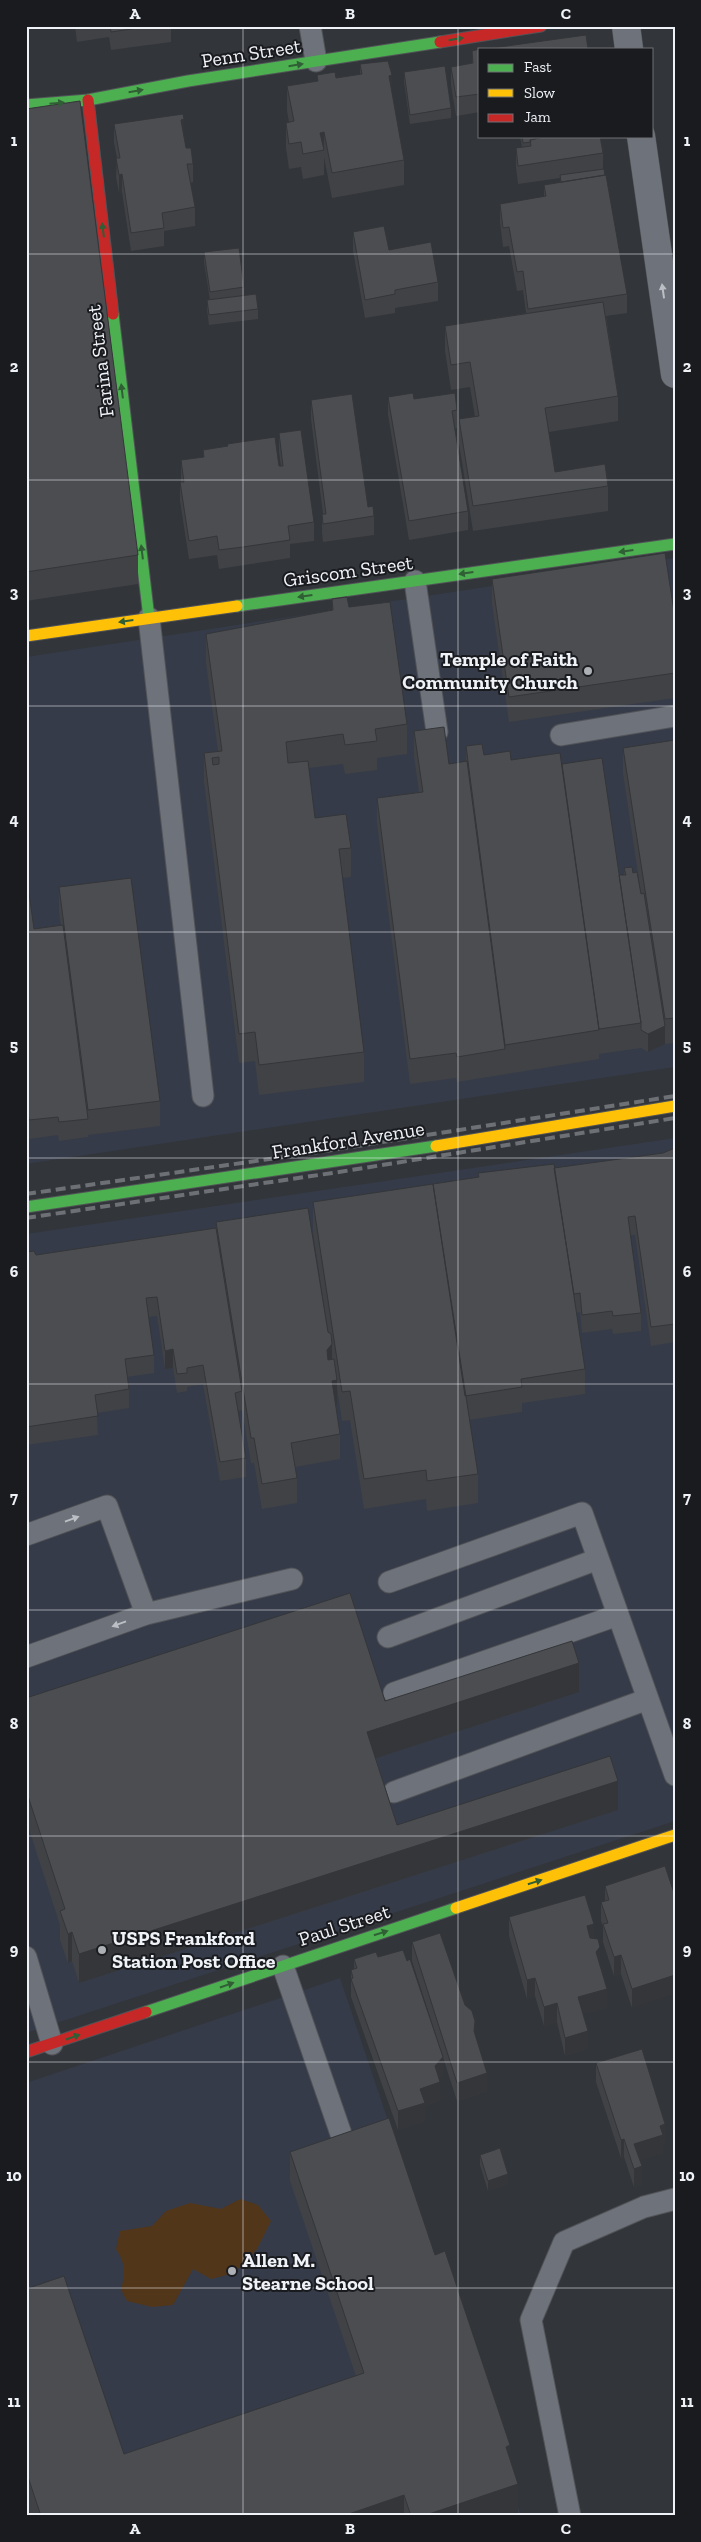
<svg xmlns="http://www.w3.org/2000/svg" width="701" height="2542" font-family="'Zilla Slab',serif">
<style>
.built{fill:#353b48}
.green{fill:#52361a}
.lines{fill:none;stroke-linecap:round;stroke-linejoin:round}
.lane-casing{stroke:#515357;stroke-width:23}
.street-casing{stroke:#515357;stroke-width:29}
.fast-casing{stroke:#515357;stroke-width:13}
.slow-casing{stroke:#515357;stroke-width:13}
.jam-casing{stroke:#515357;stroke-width:13}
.lane{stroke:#6e727a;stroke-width:21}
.street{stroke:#6e727a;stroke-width:28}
.fast{stroke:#4caf50;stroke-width:11}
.slow{stroke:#ffc107;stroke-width:11}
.jam{stroke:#c62828;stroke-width:11}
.rail{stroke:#6d7075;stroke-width:4;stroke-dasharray:10 5;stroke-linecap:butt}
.wall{fill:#404246}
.shaded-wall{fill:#343639}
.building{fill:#4b4d51;stroke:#343639;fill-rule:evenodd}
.oneway{fill:#305e35}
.oneway2{fill:#bbbfc5}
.grid{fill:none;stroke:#eff2f7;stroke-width:1;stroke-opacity:0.55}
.poi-dot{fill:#adb0b4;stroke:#191b1f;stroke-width:2}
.labels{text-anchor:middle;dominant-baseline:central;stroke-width:4;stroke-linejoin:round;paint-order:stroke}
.street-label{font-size:20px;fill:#eff2f7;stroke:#191b1f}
.poi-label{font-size:20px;font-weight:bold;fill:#eff2f7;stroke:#191b1f;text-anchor:start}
.neatline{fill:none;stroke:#eff2f7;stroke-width:2}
.grid-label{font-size:16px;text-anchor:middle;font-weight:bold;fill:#eff2f7}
</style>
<rect width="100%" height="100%" fill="#323539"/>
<!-- built -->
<path class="built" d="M675 558V1067L26 1164V657Z
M675 1138V1821L26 2033V1234Z
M340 1978 521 2515 45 2516 26 2461V2083Z"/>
<!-- green -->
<path class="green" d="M240 2199 258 2205 271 2221 257 2249 234 2273 211 2279 193 2269 173 2305 152 2307 127 2301 121 2290C125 2273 126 2264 116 2249L120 2231 152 2226 166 2211 190 2203 221 2209Z"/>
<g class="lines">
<!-- lane casing -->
<g class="lane-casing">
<path id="lane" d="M310 26 316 61
M415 581 437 732
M149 618 203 1096
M561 735 675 716
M26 1535 107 1506 146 1614 26 1657
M389 1582 582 1513 675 1775
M146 1614 292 1579
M388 1637 598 1559
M394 1693 618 1615
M394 1792 648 1699
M26 1957 52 2044
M283 1966 341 2134
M570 2516 531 2320 564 2242 644 2207 675 2199"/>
</g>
<!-- street casing -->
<g class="street-casing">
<path id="street" d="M626 26 629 49
M641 136 675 374"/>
</g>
<!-- fast casing -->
<g class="fast-casing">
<path id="fast" d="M26 105 88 100 188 81 440 42
M113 314 149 618
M237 606 675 544
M26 1207 436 1146
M146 2012 456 1908"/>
</g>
<!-- slow casing -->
<g class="slow-casing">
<path id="slow" d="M26 636 237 606
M436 1146 675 1106
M456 1908 675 1835"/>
</g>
<!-- jam casing -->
<g class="jam-casing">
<path id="jam" d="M440 42 541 26
M88 100 113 314
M26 2052 146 2012"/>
</g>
<!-- lane -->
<use href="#lane" class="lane"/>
<!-- street -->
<use href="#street" class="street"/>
<!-- fast -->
<use href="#fast" class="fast"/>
<!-- slow -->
<use href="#slow" class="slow"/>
<!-- jam -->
<use href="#jam" class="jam"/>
<!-- rail -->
<path class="rail" d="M26 1194 332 1150 675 1096
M26 1218 339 1172 675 1118"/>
</g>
<!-- wall -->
<path class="wall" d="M75 26H186L171 28V42L111 50 109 37 77 42Z
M480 49V112L456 116 451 85V67L472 63V51Z
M360 64 392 94 404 160V185L332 198 324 157V175L303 179 301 167 289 169 286 148V123L289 122 287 111V86L317 81V75L336 78 360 74Z
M404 72 451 108V118L410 124 404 82Z
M26 109 138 555V584L26 601Z
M114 124 184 137 186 148 193 164V182L190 183 195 207V226L164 231V246L131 251 122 192 119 193 116 177 117 158 114 143Z
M520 136H600L603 153V169L627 294V313L606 316 618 396V421L549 432 555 472 608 486V511L473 531 459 444V419L475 417 470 387 451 390 445 351V326L526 313 523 290 517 291 509 246 503 247 500 222V204L544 197V185L560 182V178L518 184 516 167V148L522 147Z
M353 232 389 250 438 282V301L395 308V313L365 318 353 251Z
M204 252 244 287V295L258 309V319L209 325 207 310V300H210L204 262Z
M388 397 414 399 457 410V428L455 429 468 511V530L409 540 388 415Z
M311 400 368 507 374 516V535L323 542 322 533V514H323L311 419Z
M279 433 314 522V541L290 544V558L219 569 217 555 189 559 180 501V482H181V460L203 457V450L281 466 279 452Z
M492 579 675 618V698L509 722 492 604Z
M332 599 349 607 407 724V754L377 758V770L345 774 343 764 309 768 315 818 351 848V877L342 878 364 1052V1082L259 1095 255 1061 239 1063 204 782V753L218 751 206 663V634L332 610Z
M414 731 449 764 466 762V746L484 755 511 760 562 764 619 875H624V868L633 873 641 894 623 773V748L675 740V1043L665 1044 648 1052 641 1048 599 1054V1059L457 1082 456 1078 410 1084 377 823V798L419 792 414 756Z
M59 887 160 1101V1126L88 1135V1137L59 1141 58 1135 29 1139 27 1121V1123H26V893L34 929 61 925 59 912Z
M675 1148V1342L651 1346 635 1235H630L641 1313V1331L613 1334 612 1329 582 1333 580 1312 576 1313 585 1369V1394L522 1403V1412L469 1420 478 1474V1503L427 1511 426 1499 364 1509 350 1420 342 1421 337 1388V1405H336L340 1434V1459L295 1467 297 1478V1503L262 1509 254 1463H251L242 1410 238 1411 246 1458V1477L220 1481 203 1384 187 1387V1391L177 1393 173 1368 165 1369 157 1316 148 1317 154 1355V1373L127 1377 129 1389V1408L97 1413 98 1435 26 1445V1252L36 1255 216 1228V1222L328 1332 313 1232V1202L478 1177V1173L554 1168 663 1153Z
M579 1692 376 1758 397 1825 618 1810 79 1983 72 1961 68 1963 60 1940V1925L26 1820V1698L385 1701Z
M665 1866 632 2008 621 1974 614 1976 603 1942V1926L601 1921V1902L605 1901V1886Z
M509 1917 594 1938 600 1965 607 2008 583 2014 588 2049 565 2056 557 2022 544 2026 535 1996 527 1999 509 1936Z
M412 1942 475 2034 487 2091 457 2101 412 1961Z
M378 1957 443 2075 439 2079 440 2100 425 2106V2121L398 2130 351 1997V1970L354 1969V1959Z
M596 2063 665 2143 663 2144V2153L640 2160 642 2185 634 2187 624 2157 621 2158 596 2082Z
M290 2152 435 2255 510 2458 518 2513 511 2516H31L26 2501V2289L124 2454 356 2376 290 2181Z
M480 2155 508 2184 488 2191 480 2165Z"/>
<!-- shaded-wall -->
<path class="shaded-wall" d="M392 75V100L389 76Z
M184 119V137L181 120Z
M324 132V157V150L320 133Z
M122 174V192L119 193V175Z
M665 1026V1044L648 1052V1034Z
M26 1093H27V1123H26Z
M332 1344V1368L327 1375V1350Z
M173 1349V1368L165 1369V1351Z
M337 1380V1405L332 1406V1381Z
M579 1663V1692L367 1761V1732Z
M618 1781V1810L79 1983V1954Z
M594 1924V1943L587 1945V1926Z
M72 1932V1961L68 1963V1934Z
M600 1947V1966L596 1952Z
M621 1955V1974L614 1976V1957Z
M675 1975V1994L632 2008V1989Z
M535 1978V1996L527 1999V1980Z
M607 1989V2008L578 2016V1997Z
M557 2003V2022L544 2026V2007Z
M588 2031V2049L565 2056V2038Z
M443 2057V2075L436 2083 440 2082V2100L425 2106V2121L398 2130V2111L420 2089 435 2066Z
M487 2073V2091L457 2101V2083Z
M665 2124V2143L663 2144V2153L634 2162V2144L660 2126Z
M624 2139V2157L621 2158V2140Z
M642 2166V2185L634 2187V2169Z
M508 2174V2184L488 2191V2181Z
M510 2445V2475L506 2447Z
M518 2484V2513L511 2516H423Z
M404 2495V2516H343Z"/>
<!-- building -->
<path class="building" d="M110 26H152L111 32Z
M586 35 588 49H485Z
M480 49V94L456 97 451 67 473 63 472 51Z
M388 61 392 75 389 76 404 160 332 173 324 132 320 133 324 150 303 154 301 142 289 144 286 123 294 121 287 86 318 81 317 75 335 72 336 78 362 74 360 64Z
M445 66 451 108 410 115 404 72Z
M80 101 138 555 26 572V109Z
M183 114 184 119 181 120 186 148H191L193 164H187L195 207 162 213 164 228 131 233 122 174 119 175 116 158H120L114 124Z
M522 136H548L530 140 531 142 523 143Z
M548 136H600L603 153 518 166 516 148 531 146 530 140Z
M604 169 605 175 561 182 560 175Z
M606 175 627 294 528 309 523 271 517 272 509 227 503 228 500 204 546 196 544 185Z
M384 226 389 250 431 242 438 282 395 290V294L365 300 353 232Z
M239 248 244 287 210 292 204 252Z
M256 294 258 309 209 315 207 300Z
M603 302 618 396 545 408 555 472 605 464 608 486 473 506 459 419 479 416 470 362 451 365 445 326Z
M413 393 414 399 455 393 457 410 452 411 468 511 409 521 388 397Z
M352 394 368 507 373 506 374 516 323 524 322 514H326L311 400Z
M301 430 314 522 288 526 290 540 243 547 219 550 217 536 189 541 180 482H184L181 460 204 457 203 450 228 446 227 444 275 437 279 466H283L279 433Z
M665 553 675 618V673L509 697 492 579Z
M347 597 349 607 390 602 407 724 375 729 377 741 345 745 343 734 286 742 288 763 308 761 315 818 346 814 351 848 339 849 364 1052 259 1065 255 1032 239 1034 204 753 222 751 206 634 333 610 332 599ZM219 757V764L213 765 212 758Z
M444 727 449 764 467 761 505 1049 457 1057 456 1053 410 1059 377 798 423 792 414 731Z
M675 740V1018L665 1019 623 748Z
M482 744 484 755 510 751 511 760 560 753 599 1030 505 1045 466 746Z
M602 758 641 1023 599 1029 562 764Z
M632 867 633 873 637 872 641 894 644 893 665 1026 648 1034 641 1030V1023L619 875H626L624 868Z
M131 878 160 1101 88 1110 59 887Z
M26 893H29L34 929 63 925 88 1119 59 1122 58 1117 29 1120 27 1103 26 1086Z
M675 1148V1324L651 1327 635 1216 628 1217 641 1313 613 1316 612 1311 582 1315 580 1293 574 1294 554 1168 663 1153Z
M554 1164 585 1369 521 1379 522 1387 465 1396 433 1184 479 1177 478 1173Z
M433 1184 478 1474 427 1481 426 1470 364 1479 350 1391 342 1392 313 1202Z
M308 1208 328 1332 331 1334 332 1344 327 1350 328 1360 334 1359 337 1380 332 1381 340 1434 291 1443 297 1478 262 1484 254 1438H251L216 1222Z
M216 1228 242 1391 235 1393 246 1458 220 1462 203 1365 187 1368V1373L177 1374 173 1349 165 1351 157 1297 146 1298 154 1355 125 1359 129 1389 95 1395 98 1416 26 1427V1252L34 1251 36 1255Z
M350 1593 385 1701 572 1641 579 1663 367 1732 397 1825 610 1756 618 1781 79 1954 72 1932 68 1934 60 1911 65 1909 26 1790V1698Z
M665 1866 675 1896V1975L632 1989 621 1955 614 1957 603 1924 608 1923 601 1902 609 1900 605 1886Z
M585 1895 594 1924 587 1926 590 1938 598 1939 600 1947 596 1952 607 1989 578 1997 588 2031 565 2038 557 2003 544 2007 535 1978 527 1980 509 1917Z
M440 1933 465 2005 472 2011 475 2021 474 2031 487 2073 457 2083 412 1942Z
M403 1950 407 1961 410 1959 443 2057 435 2066 440 2082 420 2089 425 2103 398 2111 351 1979 353 1978 351 1970 357 1968 354 1959 376 1952 378 1957Z
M642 2049 665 2124 660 2126 663 2135 634 2144 642 2166 634 2169 624 2139 621 2140 596 2063Z
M389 2118 435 2255 445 2251 510 2445 506 2447 518 2484 423 2516H411L404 2495 343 2516H41L26 2471V2289L64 2276 124 2454 364 2373 290 2152Z
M500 2148 508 2174 488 2181 480 2155Z"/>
<!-- one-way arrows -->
<defs><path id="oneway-solid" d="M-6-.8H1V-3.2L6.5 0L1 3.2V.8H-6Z" transform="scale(1.25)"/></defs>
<g class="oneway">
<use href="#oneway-solid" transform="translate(456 39) rotate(-9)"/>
<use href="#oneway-solid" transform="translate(296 65) rotate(-9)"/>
<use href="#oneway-solid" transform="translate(136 91) rotate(-10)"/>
<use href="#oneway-solid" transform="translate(57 103) rotate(-5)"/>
<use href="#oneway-solid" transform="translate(103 230) rotate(-97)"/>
<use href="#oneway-solid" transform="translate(122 391) rotate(-97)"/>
<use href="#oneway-solid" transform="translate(626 551) rotate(172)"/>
<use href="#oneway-solid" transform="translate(142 552) rotate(-97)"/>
<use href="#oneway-solid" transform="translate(466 573) rotate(172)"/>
<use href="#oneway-solid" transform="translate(305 596) rotate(172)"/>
<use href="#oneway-solid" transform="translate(126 621) rotate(172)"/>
<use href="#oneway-solid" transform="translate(535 1882) rotate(-18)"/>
<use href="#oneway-solid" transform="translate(381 1933) rotate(-18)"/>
<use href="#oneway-solid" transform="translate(227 1985) rotate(-19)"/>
<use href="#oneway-solid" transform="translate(73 2037) rotate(-19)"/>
</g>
<g class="oneway2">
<use href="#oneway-solid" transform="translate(663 291) rotate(-98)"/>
<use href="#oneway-solid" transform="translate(72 1519) rotate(-20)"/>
<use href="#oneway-solid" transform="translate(119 1624) rotate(160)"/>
</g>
<!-- grid -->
<path class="grid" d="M243 26V2516M458 26V2516M26 254H675M26 480H675M26 706H675M26 932H675M26 1158H675M26 1384H675M26 1610H675M26 1836H675M26 2062H675M26 2288H675"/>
<!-- markers -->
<g class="poi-dot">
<circle cx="588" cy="671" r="5"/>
<circle cx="102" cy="1950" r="5"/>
<circle cx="232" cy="2271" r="5"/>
</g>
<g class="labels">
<!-- street labels -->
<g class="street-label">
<text transform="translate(251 53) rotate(-9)">Penn Street</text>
<text transform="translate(100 361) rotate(-97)">Farina Street</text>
<text transform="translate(348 571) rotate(-8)">Griscom Street</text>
<text transform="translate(348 1140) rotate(-9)">Frankford Avenue</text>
<text transform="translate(344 1925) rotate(-18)">Paul Street</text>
</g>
<!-- poi labels -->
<g class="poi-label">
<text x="578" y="659" text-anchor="end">Temple of Faith<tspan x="578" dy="23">Community Church</tspan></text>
<text x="112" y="1938">USPS Frankford<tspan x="112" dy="23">Station Post Office</tspan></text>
<text x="242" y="2260">Allen M.<tspan x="242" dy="23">Stearne School</tspan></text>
</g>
</g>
<!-- border -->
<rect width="701" height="2542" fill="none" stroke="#191b1f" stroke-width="55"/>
<!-- legend -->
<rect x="478" y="48" width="175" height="90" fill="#191b1f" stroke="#6f7175"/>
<rect x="488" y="64" width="25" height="8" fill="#4caf50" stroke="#6f7175"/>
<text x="524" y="72" font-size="15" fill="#eff2f7">Fast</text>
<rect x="488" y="89" width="25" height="8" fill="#ffc107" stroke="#6f7175"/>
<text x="524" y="98" font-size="15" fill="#eff2f7">Slow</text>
<rect x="488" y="114" width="25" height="8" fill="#c62828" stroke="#6f7175"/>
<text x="524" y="122" font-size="15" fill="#eff2f7">Jam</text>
<rect x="28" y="28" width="646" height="2486" class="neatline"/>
<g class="grid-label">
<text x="135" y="19">A</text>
<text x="350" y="19">B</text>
<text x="566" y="19">C</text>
<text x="14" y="146">1</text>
<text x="687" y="146">1</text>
<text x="14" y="372">2</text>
<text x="687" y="372">2</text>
<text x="14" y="598">3</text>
<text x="687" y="598">3</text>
<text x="14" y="825">4</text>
<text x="687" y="825">4</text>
<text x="14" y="1051">5</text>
<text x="687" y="1051">5</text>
<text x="14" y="1277">6</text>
<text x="687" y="1277">6</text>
<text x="14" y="1503">7</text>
<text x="687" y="1503">7</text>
<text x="14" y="1729">8</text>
<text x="687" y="1729">8</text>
<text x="14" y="1955">9</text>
<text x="687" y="1955">9</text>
<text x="14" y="2181">10</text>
<text x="687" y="2181">10</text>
<text x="14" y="2407">11</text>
<text x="687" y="2407">11</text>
<text x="135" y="2534">A</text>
<text x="350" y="2534">B</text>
<text x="566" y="2534">C</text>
</g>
</svg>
